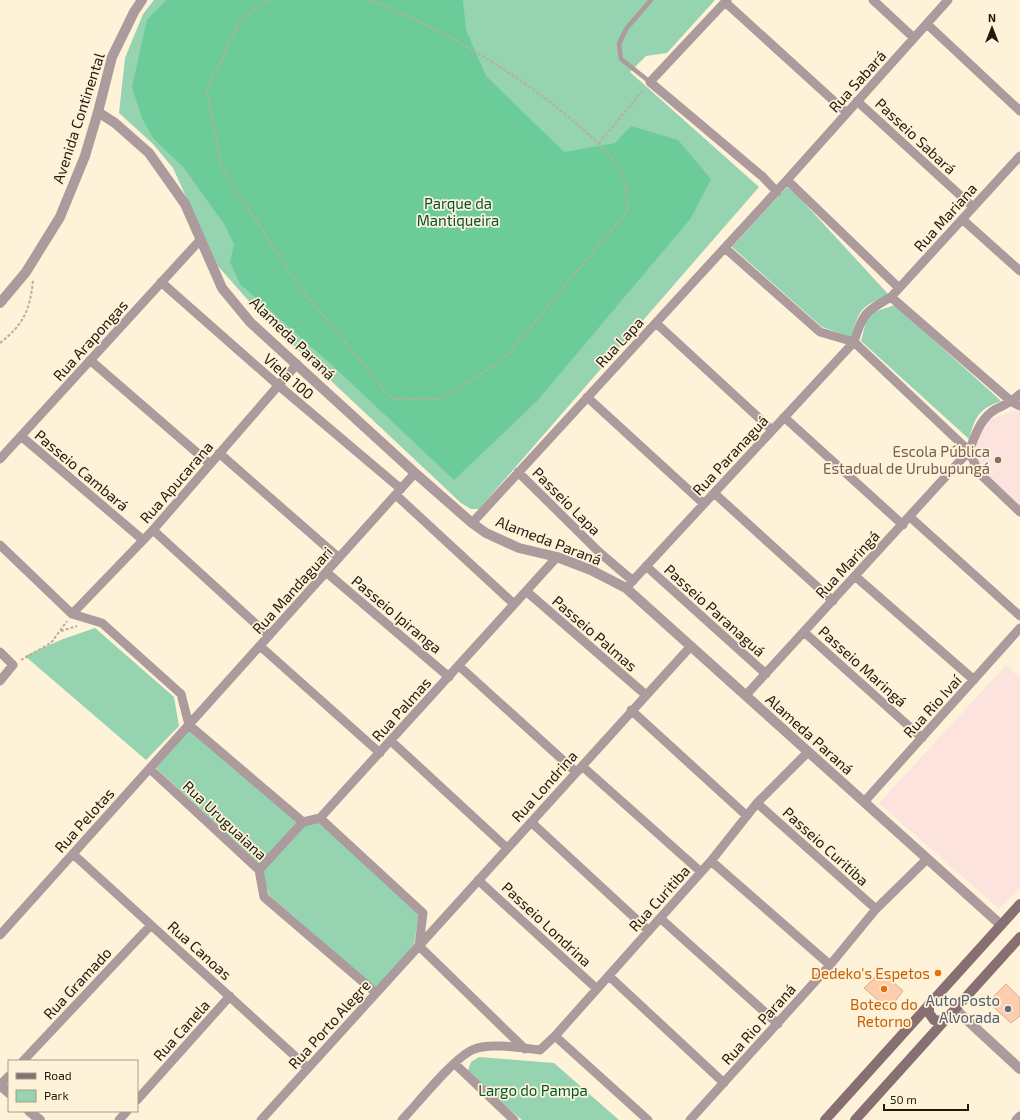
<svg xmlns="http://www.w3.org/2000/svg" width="1020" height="1120" font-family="'Exo 2',sans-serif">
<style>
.education{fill:#fde3dd}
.green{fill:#96d3b0}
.forest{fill:#6bcc99}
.building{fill:#fecdac;stroke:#ceb09c}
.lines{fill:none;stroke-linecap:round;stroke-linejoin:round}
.path{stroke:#b8af9a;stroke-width:2;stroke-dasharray:3 2;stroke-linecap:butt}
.service{stroke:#ac9a9c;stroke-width:4.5}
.minor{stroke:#ac9a9c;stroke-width:9}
.tertiary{stroke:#ac9a9c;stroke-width:10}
.secondary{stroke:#887072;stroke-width:10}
.education-dot{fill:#8d6e63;stroke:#fef3d9;stroke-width:1.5}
.food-dot{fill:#e8710a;stroke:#fef3d9;stroke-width:1.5}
.service-dot{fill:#5c6f8a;stroke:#fef3d9;stroke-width:1.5}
.labels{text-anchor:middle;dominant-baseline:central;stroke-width:3.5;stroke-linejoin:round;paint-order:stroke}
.street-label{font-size:15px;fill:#1f1a0e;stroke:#fef3d9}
.park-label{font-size:15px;fill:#035434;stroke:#fef3d9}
.education-label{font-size:15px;fill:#785e54;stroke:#fef3d9;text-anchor:end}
.food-label{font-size:15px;fill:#c56008;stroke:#fef3d9;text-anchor:end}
.service-label{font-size:15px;fill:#4e5e75;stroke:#fef3d9;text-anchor:end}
</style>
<rect width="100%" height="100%" fill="#fef3d9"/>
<!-- education -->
<path class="education" d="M1016 410 1020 412V508L981 473 973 448 988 420Z
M1006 665 1020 678V887L999 909 879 803Z"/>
<!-- green -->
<path class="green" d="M154 0H715L667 53 646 56 630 72 759 187 479 509H471L461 503 262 316 217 265 173 168 153 144 119 113 125 58 143 14Z
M787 187 796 194 889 295C860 307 860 308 851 337L822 327 732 247Z
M895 305 1001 401C978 410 976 415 969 439L861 341 868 314Z
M95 628 174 697 179 726 146 760 25 656 63 639Z
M189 729 298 823 259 865 156 768Z
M319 822 419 913 414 945 376 988 269 895 262 872 304 825Z
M479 1057 554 1063 619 1120H522L467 1073 471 1062Z"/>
<!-- forest -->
<path class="forest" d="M166 0H463L466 30 486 76 564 152 615 143 631 126 678 140 711 179 691 218 537 401 454 480 333 366 240 284 230 262 234 244 224 224 184 168 153 138 142 118 132 87 147 20Z"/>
<!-- building -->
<path class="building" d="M882 971 903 991 896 1000 887 1008 864 988Z
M1006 984 1020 998V1016L1011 1023 988 1002Z"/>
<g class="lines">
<!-- path -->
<path class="path" d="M269 0 241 19 207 89 221 167 299 286 392 399H440L502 361 628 210C626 200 627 183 622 174 613 156 593 138 578 125 517 72 444 30 370 0
M599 143 644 89
M0 343C24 324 30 310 33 280
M61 631 77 626
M21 660 51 643 67 621"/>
<!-- service -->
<path class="service" d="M650 82 621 59 619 44 626 29 651 0"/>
<!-- minor -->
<path class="minor" d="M727 0 650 82 763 177 777 192
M873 0 914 38
M725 2 847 113
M927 24 1020 111
M857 101 973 207
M787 180 899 288
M962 219 1020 271
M725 248 820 332 854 342 969 451 979 473 1020 512
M161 282 278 385 401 489
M891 297 1012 402 1020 406
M656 323 772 430
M90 360 210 464
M587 397 704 504
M784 417 903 525
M21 436 143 540
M219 453 339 558
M0 459 201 239
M518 472 599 552 633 581
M714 493 833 601
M396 495 514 604
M910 517 1020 616
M472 523 787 180 948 0
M153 530 269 636
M0 545 72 614 102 623 181 694 189 725 303 822
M646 566 766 674
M326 572 449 677
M855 576 974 680
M626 588 854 342C862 314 866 311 891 297L1020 156
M526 591 646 695
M72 614 153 530 297 364
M804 632 922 738
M260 646 380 753
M0 652 13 665 0 681
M459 666 576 772
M746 695 969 451C975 436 980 418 996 409 1006 404 1012 402 1020 394
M631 710 747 816
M391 741 507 848
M582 766 701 872
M150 769 259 870 264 897 376 993
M864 802 1020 628
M757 803 876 909
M320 818 423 913 419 946 525 1049
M531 822 649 931
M73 854 308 1068
M711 861 830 965
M259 870 303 822 320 818 557 557
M478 880 597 989
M660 918 778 1024
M0 935 415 473
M609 976 724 1083
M555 1036 648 1120
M23 1061 151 925
M455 1064 514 1120
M0 1085 9 1076
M137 1100 230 996
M119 1120 127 1111
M261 1120 691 646
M402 1120C418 1103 453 1059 472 1050 488 1042 523 1048 540 1050L555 1036 711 861 757 803 808 752
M690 1120 830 965 876 909 927 859
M1016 1120 1020 1116"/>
<!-- tertiary -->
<path class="tertiary" d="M98 112 115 123 149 153 185 204 222 288 250 322 415 473 472 523 486 533 519 548 557 557 591 570 626 588 1001 925
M0 303 26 272 60 217 85 156 98 112 112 57 134 12 142 0
M955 1009 1020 1069
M0 1085 9 1093
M29 1111 40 1120"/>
<!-- secondary -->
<path class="secondary" d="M929 1004V1013L934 1020 944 1021
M825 1120 1020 904
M855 1120 1020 937"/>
</g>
<!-- markers -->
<circle class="education-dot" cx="998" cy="460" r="4"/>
<g class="food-dot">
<circle cx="938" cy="973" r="4"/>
<circle cx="884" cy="989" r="4"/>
</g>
<circle class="service-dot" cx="1008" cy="1009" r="4"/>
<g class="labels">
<!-- street labels -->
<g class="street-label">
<text transform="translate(857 81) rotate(-48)">Rua Sabará</text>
<text transform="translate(78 118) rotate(-72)">Avenida Continental</text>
<text transform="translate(916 136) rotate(43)">Passeio Sabará</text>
<text transform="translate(945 217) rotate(-48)">Rua Mariana</text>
<text transform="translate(293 338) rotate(44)">Alameda Paraná</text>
<text transform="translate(90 340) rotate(-48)">Rua Arapongas</text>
<text transform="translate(619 342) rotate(-47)">Rua Lapa</text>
<text transform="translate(289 376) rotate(41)">Viela 100</text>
<text transform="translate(730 455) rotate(-47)">Rua Paranaguá</text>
<text transform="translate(82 470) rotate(40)">Passeio Cambará</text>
<text transform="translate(176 482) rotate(-49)">Rua Apucarana</text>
<text transform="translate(567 501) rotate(45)">Passeio Lapa</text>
<text transform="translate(549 540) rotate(21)">Alameda Paraná</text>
<text transform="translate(847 564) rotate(-47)">Rua Maringá</text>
<text transform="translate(292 590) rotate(-48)">Rua Mandaguari</text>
<text transform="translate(715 610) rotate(42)">Passeio Paranaguá</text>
<text transform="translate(397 614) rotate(40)">Passeio Ipiranga</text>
<text transform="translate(595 633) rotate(41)">Passeio Palmas</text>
<text transform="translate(863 666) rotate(42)">Passeio Maringá</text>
<text transform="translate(932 706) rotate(-48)">Rua Rio Ivaí</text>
<text transform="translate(401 709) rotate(-48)">Rua Palmas</text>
<text transform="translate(810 734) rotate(42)">Alameda Paraná</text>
<text transform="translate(544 786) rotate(-48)">Rua Londrina</text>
<text transform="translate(84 820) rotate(-48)">Rua Pelotas</text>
<text transform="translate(225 820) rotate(43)">Rua Uruguaiana</text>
<text transform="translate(826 846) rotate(42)">Passeio Curitiba</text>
<text transform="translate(659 898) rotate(-48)">Rua Curitiba</text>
<text transform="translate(547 924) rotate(43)">Passeio Londrina</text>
<text transform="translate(200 950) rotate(42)">Rua Canoas</text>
<text transform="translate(77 983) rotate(-47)">Rua Gramado</text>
<text transform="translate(329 1024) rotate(-48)">Rua Porto Alegre</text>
<text transform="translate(758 1024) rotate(-48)">Rua Rio Paraná</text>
<text transform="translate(181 1030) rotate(-48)">Rua Canela</text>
</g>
<!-- park labels -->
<g class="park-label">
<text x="458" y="203">Parque da<tspan x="458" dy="17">Mantiqueira</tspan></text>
<text x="533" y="1090">Largo do Pampa</text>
</g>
<!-- education labels -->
<g class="education-label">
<text x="990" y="451">Escola Pública<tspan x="990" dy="17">Estadual de Urubupungá</tspan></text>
</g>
<!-- food labels -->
<g class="food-label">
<text x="930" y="973">Dedeko's Espetos</text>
<text x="884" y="1004" text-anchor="middle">Boteco do<tspan x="884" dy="17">Retorno</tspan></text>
</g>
<!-- service labels -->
<g class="service-label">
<text x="1000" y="1000">Auto Posto<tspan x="1000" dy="17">Alvorada</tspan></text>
</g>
</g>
<!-- legend -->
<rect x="8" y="1060" width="130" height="52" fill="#fef3d9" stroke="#a59c88"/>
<rect x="16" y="1073" width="20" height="6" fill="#887072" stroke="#a59c88"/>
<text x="44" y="1080" font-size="12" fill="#1f1a0e">Road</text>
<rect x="16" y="1090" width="20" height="12" fill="#96d3b0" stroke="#a59c88"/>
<text x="44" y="1100" font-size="12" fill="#1f1a0e">Park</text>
<!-- north arrow -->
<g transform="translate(992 28)" stroke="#fef3d9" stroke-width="3" paint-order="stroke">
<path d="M0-3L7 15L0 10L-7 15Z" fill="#1f1a0e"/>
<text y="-6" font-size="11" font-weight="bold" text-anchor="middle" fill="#1f1a0e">N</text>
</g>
<!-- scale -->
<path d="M884 1104v6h84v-6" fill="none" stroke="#1f1a0e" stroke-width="2"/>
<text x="890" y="1104" font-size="12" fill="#1f1a0e" stroke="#fef3d9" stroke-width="3" paint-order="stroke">50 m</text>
</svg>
